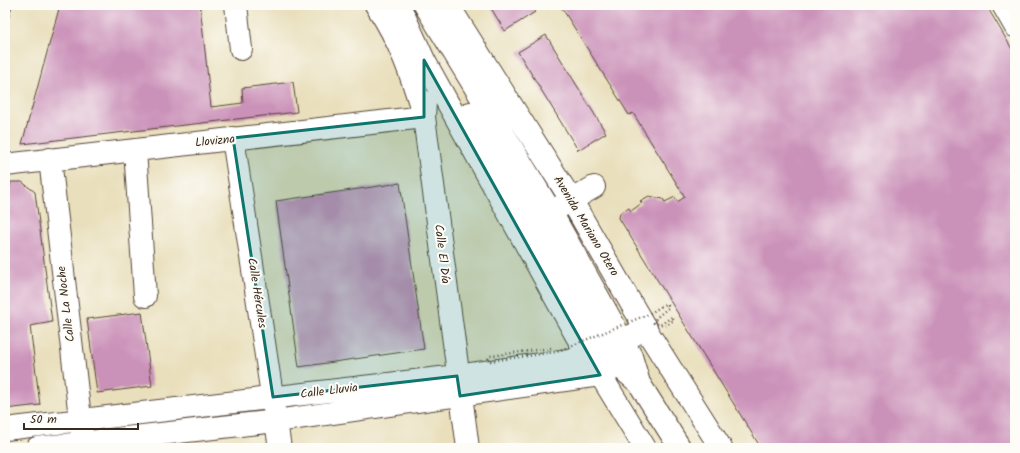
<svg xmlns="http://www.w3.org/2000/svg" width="1020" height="453" font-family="Kalam,sans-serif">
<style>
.building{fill:#cb92b9}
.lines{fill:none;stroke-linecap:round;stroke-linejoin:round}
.minor-casing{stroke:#554536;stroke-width:24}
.major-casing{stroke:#554536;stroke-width:24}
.path{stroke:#554536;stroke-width:2.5;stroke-dasharray:1 3;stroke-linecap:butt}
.minor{stroke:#fff;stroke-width:22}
.major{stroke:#fff;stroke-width:22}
.rail-casing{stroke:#3b2a1e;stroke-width:4.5}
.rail{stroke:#fdfcf7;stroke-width:3;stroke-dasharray:9;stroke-linecap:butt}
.path-bridge{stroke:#554536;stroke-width:2.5;stroke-dasharray:1 3;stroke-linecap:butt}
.marked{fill:#0f766e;fill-opacity:0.2;stroke:#0f766e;stroke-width:3;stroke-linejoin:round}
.labels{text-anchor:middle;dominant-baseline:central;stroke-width:4;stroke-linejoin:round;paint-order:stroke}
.street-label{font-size:12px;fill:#3b2a1e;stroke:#fdfcf7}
</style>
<rect width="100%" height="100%" fill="#fdfcf7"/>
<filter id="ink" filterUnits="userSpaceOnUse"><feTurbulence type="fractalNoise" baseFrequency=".025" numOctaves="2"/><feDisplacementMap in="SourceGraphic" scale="8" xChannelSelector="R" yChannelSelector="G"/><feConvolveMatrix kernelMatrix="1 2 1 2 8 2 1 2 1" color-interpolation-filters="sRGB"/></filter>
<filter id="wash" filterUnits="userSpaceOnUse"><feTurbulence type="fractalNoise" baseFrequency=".012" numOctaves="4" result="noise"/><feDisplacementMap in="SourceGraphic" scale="16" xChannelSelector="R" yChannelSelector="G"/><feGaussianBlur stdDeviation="0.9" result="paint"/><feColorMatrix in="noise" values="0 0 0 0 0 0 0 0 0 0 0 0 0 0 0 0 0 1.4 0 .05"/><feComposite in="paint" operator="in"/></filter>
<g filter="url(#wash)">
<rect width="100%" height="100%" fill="#e9dfbc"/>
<g id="blocks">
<!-- building -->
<path class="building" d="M60 5H200L211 107 243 103 242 88 293 82 297 112 22 144Z
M489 5H531L535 12 505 31Z
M560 5H986L1015 54V448H761L619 218 620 213 629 208 631 211 642 203 640 201 649 196 663 199 665 202 675 197 677 202 685 197 633 113 629 115Z
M546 35 606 133 578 150 518 52Z
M11 182H22L35 192 52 322 30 326 40 405 5 409V206Z
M400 183 424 349 299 367 276 201Z
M142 312 152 386 97 393 87 319Z"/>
</g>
</g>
<g filter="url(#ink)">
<use href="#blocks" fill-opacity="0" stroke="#554536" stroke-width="1"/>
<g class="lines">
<!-- minor casing -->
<g class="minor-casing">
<path id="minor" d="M236 5 241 49
M1003 5 1015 26
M425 102 424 117 468 448
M233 138 280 448
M135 150 145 296
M50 159 82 435
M5 165 424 117
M551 212 594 187
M5 429 457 376 589 357 608 349 646 328
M37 448 276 421 600 375 617 367"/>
</g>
<!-- major casing -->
<g class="major-casing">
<path id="major" d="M376 5C400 41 412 76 424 117
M399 5 424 60 576 335 645 448
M425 5 551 212 631 356 639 383 680 448
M448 5 572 201 650 336 721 448
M470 113 608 349 619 366 639 383"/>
</g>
<!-- path -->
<path class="path" d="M665 326 674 320 672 317"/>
<!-- minor -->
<use href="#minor" class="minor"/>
<!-- major -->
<use href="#major" class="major"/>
<!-- rail casing -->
<g class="rail-casing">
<path id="rail" d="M5 25 10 5"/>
</g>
<!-- rail -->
<use href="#rail" class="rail"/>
<!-- path-bridge -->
<path class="path-bridge" d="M551 348 490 356 488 359 491 361 556 352 649 314 665 304 668 305V308L656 318 654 323 660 325 672 317"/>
</g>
</g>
<!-- marked area -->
<path class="marked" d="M424 60 600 375 460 396 457 376 273 397 233 138 424 117Z"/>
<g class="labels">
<!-- street labels -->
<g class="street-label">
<text transform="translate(215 141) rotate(-6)">Llovizna</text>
<text transform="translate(586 226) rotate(59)">Avenida Mariano Otero</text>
<text transform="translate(442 254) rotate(83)">Calle El Día</text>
<text transform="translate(257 293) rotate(81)">Calle Hércules</text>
<text transform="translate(66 304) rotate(-97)">Calle La Noche</text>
<text transform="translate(329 391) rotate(-7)">Calle Lluvia</text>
</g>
</g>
<!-- margin -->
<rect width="1020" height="453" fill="none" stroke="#fdfcf7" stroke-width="20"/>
<!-- scale -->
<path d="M24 423v6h114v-6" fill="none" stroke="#3b2a1e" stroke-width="2"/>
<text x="30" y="423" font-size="12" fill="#3b2a1e" stroke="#fdfcf7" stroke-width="3" paint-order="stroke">50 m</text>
</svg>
